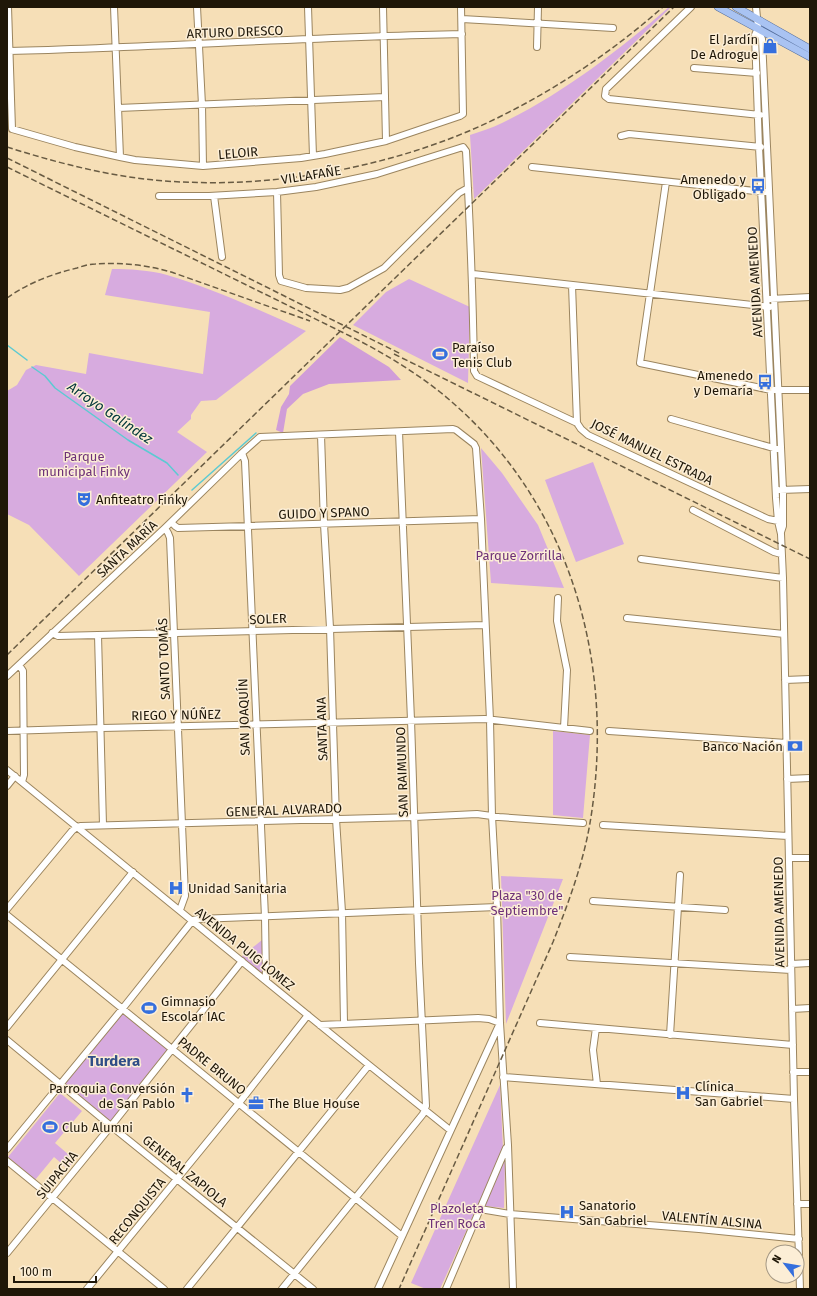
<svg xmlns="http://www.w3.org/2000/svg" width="817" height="1296" font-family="'Fira Sans',sans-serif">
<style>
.green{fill:#d7abdf}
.forest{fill:#d09dd8}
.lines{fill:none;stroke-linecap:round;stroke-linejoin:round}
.stream{stroke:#5ccad2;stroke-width:1.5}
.minor-casing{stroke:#9b855f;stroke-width:8}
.major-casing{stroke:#546d9a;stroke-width:8}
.minor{stroke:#fff;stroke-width:6}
.major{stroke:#a9c3f2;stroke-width:7}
.rail{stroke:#685b43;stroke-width:1.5;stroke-dasharray:6 3;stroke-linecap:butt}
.labels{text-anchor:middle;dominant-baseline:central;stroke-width:3;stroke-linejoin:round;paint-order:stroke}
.street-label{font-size:13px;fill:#1f1708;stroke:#fceed6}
.poi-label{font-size:13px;fill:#1f1708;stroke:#fceed6;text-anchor:start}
.park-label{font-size:13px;fill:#6e3178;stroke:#fceed6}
.water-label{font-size:14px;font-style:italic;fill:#00363a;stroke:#fceed6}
.quarter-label{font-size:15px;font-weight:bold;fill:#304e87;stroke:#fceed6}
</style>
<rect width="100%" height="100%" fill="#f6dfb7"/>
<!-- green -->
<path class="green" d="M669 7H671L474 199 470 135C481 131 492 128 502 123 562 94 618 51 669 7Z
M112 269C129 269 150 270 167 275 215 289 261 311 306 331L216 400 201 401 191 415V419L177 432 207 452 79 576 29 525 7 514V391L17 385 26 370 36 365 86 374 89 353 203 374 210 312 105 295Z
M409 279 470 307 468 383 353 325 386 292Z
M481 448 502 473 538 525 564 588 491 583Z
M593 462 624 544 576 562 545 480Z
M553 731 590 735 583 818 553 815Z
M501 876 563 879 506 1024Z
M262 940V975L241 957Z
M123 1008 173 1049 111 1126 60 1083Z
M500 1085 503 1149 440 1289H426L411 1283Z
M60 1093 82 1111 55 1143 75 1160 68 1169 54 1157 35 1180 8 1157Z
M505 1159 504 1208 485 1206Z"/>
<!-- forest -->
<path class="forest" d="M340 337 389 367 401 380 329 384 303 394 287 409 283 433 276 430 281 407 289 394 290 386Z"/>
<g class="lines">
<!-- stream -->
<path class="stream" d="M7 345 27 360
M32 367 45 376 55 388 128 440 167 463 178 475
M192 490 256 433"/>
<!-- minor casing -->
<g class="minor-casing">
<path id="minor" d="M8 7 12 129 75 147 120 157 135 160 203 166 301 158 325 154 386 141 460 116 463 114 461 7
M114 7 120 157
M197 7 202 105 203 166
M308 7 313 156
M383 7 386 141
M691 7 606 89 605 96 609 99 760 115
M756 7 758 28 762 39 783 490V526L781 532
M462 19 613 28
M758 28 755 35 759 147 776 498 778 521 781 534 783 578 794 1099 800 1289
M537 47 538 7
M9 51C160 47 311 37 462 34
M694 68 757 73
M118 108 385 97
M621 136 629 134 761 147
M532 167 765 192
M666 182 640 363 771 390H810
M277 192 279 275 281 281 306 288 340 290 348 288 384 268 459 193 468 188
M159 196H209L277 192 316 187 377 174 463 147 466 151C470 224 473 297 474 371L477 376 577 423 581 429 588 435 768 519 778 521
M214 196 222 257
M473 274 770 307
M572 285 577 423
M770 299 810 297
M671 419 777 449
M321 435 324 524 330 628 336 819 342 912 344 1023
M242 453 245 461 265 917 266 980
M780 490 810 489
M693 510 774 552 781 554
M171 522 175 526 178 528 481 519
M165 528 168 533 170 538 185 896 180 910
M641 559 783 578
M558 598 557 621 567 670 564 728
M627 618 784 634
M52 633 58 636 485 625
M98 635 103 825
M19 665 23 671 24 775 22 782
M7 676 165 528 242 453 260 437 453 429 456 430 474 444 476 448 481 519 490 720 492 816 497 907 500 1023 508 1145 513 1289
M785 680 810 679
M7 731 102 728 485 719 590 731
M609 731 786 743
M7 770 369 1065 450 1130
M787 779 810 778
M7 786 15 776
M603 825 788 836
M789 858H810
M593 901 725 910
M7 909 72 831 77 827 81 826 414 817 477 814 499 817 583 823
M7 915 402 1236
M570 957 791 970
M791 964 810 963
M792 1009 810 1008
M540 1023 793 1045
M320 1025 478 1018 489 1019 500 1023 378 1289
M7 1027 133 872
M596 1028 593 1050 597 1084
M670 1035 680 875
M7 1040 111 1126 313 1289
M793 1072H810
M503 1077 794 1099
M7 1149 123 1008 193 920 198 919 497 907
M7 1161 164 1289
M797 1204H810
M480 1209 510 1214 699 1229 799 1239
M7 1253 111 1126 242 961
M87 1289 239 1103 308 1015
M187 1289 369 1065
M282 1289 423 1114 426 1106 419 963 411 720 399 432
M446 1289 506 1148"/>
</g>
<!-- major casing -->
<g class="major-casing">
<path id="major" d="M718 7 810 57
M736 7 810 49"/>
</g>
<!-- minor -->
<use href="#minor" class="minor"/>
<!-- major -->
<use href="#major" class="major"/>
<!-- rail -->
<path class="rail" d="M7 147C64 165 123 180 183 182 284 187 398 165 489 122 552 92 611 53 663 7
M7 158 401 354
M7 167 350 336C382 352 412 370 440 392 570 497 617 662 590 823 583 864 568 904 553 942L399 1289
M7 298C28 283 52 274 77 268 83 266 89 264 95 264 122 262 149 265 174 273L310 321
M394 354 810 559
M7 655 674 7"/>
</g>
<!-- icons -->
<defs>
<g id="shop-bare" transform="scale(1.2)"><path d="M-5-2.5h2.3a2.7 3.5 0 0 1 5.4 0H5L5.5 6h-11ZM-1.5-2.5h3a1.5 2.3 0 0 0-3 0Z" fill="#356fdd" stroke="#fceed6" stroke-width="2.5" paint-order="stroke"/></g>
<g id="bus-bare" transform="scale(1.2)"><path d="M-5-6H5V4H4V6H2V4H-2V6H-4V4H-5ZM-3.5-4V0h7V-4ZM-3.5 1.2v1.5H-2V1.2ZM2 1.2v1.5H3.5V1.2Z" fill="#356fdd" stroke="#fceed6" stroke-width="2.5" paint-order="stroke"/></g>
<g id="stadium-bare" transform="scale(1.2)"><path d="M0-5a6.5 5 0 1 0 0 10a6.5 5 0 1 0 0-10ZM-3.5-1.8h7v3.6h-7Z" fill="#356fdd" stroke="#fceed6" stroke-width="2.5" paint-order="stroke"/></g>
<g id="theatre-bare" transform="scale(1.2)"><path d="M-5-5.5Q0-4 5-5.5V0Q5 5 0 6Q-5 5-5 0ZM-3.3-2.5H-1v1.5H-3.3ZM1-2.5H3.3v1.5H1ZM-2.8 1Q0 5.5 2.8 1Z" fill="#356fdd" stroke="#fceed6" stroke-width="2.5" paint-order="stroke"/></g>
<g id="bank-bare" transform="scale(1.2)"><path d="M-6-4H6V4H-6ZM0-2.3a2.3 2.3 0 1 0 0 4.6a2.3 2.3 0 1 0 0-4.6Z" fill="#356fdd" stroke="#fceed6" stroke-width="2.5" paint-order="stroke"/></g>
<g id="hospital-bare" transform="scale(1.2)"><path d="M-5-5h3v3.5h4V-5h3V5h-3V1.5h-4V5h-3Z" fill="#356fdd" stroke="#fceed6" stroke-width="2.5" paint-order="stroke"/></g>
<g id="church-bare" transform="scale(1.2)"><path d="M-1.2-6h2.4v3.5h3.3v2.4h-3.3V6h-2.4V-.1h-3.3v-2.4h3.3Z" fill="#356fdd" stroke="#fceed6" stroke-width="2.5" paint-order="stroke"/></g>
<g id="office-bare" transform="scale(1.2)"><path d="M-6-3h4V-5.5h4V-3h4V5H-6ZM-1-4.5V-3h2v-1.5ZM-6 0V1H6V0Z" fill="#356fdd" stroke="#fceed6" stroke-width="2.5" paint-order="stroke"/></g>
</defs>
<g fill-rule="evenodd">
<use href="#shop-bare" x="770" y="46"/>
<use href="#bus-bare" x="758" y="186"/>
<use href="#stadium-bare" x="440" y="354"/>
<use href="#bus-bare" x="765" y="382"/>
<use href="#theatre-bare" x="84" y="499"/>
<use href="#bank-bare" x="795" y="746"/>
<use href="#hospital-bare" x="176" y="888"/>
<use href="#stadium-bare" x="149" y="1008"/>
<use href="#hospital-bare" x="683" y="1093"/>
<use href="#church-bare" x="187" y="1095"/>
<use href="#office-bare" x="256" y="1103"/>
<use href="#stadium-bare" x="50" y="1127"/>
<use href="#hospital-bare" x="567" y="1212"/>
</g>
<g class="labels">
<!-- street labels -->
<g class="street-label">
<text transform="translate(235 32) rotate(-2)">ARTURO DRESCO</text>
<text transform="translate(238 153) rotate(-5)">LELOIR</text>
<text transform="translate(311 175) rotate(-9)">VILLAFAÑE</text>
<text transform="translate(755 282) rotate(-93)">AVENIDA AMENEDO</text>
<text transform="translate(652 452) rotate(26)">JOSÉ MANUEL ESTRADA</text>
<text transform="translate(324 513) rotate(-2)">GUIDO Y SPANO</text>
<text transform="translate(127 549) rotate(-43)">SANTA MARÍA</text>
<text transform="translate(268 619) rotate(-2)">SOLER</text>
<text transform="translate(164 659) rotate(-92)">SANTO TOMÁS</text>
<text transform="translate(176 715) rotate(-1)">RIEGO Y NÚÑEZ</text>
<text transform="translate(244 717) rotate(-92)">SAN JOAQUÍN</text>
<text transform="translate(322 729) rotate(-92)">SANTA ANA</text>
<text transform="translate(402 772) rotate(-92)">SAN RAIMUNDO</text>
<text transform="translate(284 810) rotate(-2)">GENERAL ALVARADO</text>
<text transform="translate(779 912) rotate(-91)">AVENIDA AMENEDO</text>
<text transform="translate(245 949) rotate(39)">AVENIDA PUIG LOMEZ</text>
<text transform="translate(212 1066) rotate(39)">PADRE BRUNO</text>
<text transform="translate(185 1171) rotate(39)">GENERAL ZAPIOLA</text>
<text transform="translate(57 1175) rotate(-51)">SUIPACHA</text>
<text transform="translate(137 1211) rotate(-51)">RECONQUISTA</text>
<text transform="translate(712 1220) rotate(5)">VALENTÍN ALSINA</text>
</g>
<!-- poi labels -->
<g class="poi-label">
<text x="758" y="39" text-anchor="end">El Jardín<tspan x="758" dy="15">De Adrogue</tspan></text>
<text x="746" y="179" text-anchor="end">Amenedo y<tspan x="746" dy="15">Obligado</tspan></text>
<text x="452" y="347">Paraíso<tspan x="452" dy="15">Tenis Club</tspan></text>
<text x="753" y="375" text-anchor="end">Amenedo<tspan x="753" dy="15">y Demaría</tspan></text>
<text x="96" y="499">Anfiteatro Finky</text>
<text x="783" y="746" text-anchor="end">Banco Nación</text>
<text x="188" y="888">Unidad Sanitaria</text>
<text x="161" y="1001">Gimnasio<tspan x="161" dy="15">Escolar IAC</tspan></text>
<text x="695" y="1086">Clínica<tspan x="695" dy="15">San Gabriel</tspan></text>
<text x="175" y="1088" text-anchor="end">Parroquia Conversión<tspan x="175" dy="15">de San Pablo</tspan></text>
<text x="268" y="1103">The Blue House</text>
<text x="62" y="1127">Club Alumni</text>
<text x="579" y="1205">Sanatorio<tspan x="579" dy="15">San Gabriel</tspan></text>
</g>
<!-- park labels -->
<g class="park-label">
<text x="84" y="456">Parque<tspan x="84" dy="15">municipal Finky</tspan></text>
<text x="519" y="555">Parque Zorrilla</text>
<text x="527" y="895">Plaza "30 de<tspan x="527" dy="15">Septiembre"</tspan></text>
<text x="457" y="1208">Plazoleta<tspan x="457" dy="15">Tren Roca</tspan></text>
</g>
<!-- water labels -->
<g class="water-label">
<text transform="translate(110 413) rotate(34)">Arroyo Galíndez</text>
</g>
<!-- quarter labels -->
<g class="quarter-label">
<text x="114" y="1061">Turdera</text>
</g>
</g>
<!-- border -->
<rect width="817" height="1296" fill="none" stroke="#1f1708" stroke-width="16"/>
<!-- north arrow -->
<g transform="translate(785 1264) rotate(301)"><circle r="19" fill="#fceed6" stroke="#a49884"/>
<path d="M0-3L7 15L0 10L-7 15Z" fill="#356fdd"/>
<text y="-6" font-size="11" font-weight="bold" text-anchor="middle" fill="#1f1708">N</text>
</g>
<!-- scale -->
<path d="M14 1276v6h82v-6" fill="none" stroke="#1f1708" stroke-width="2"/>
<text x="20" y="1276" font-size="12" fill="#1f1708" stroke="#fceed6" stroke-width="3" paint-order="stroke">100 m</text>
</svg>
